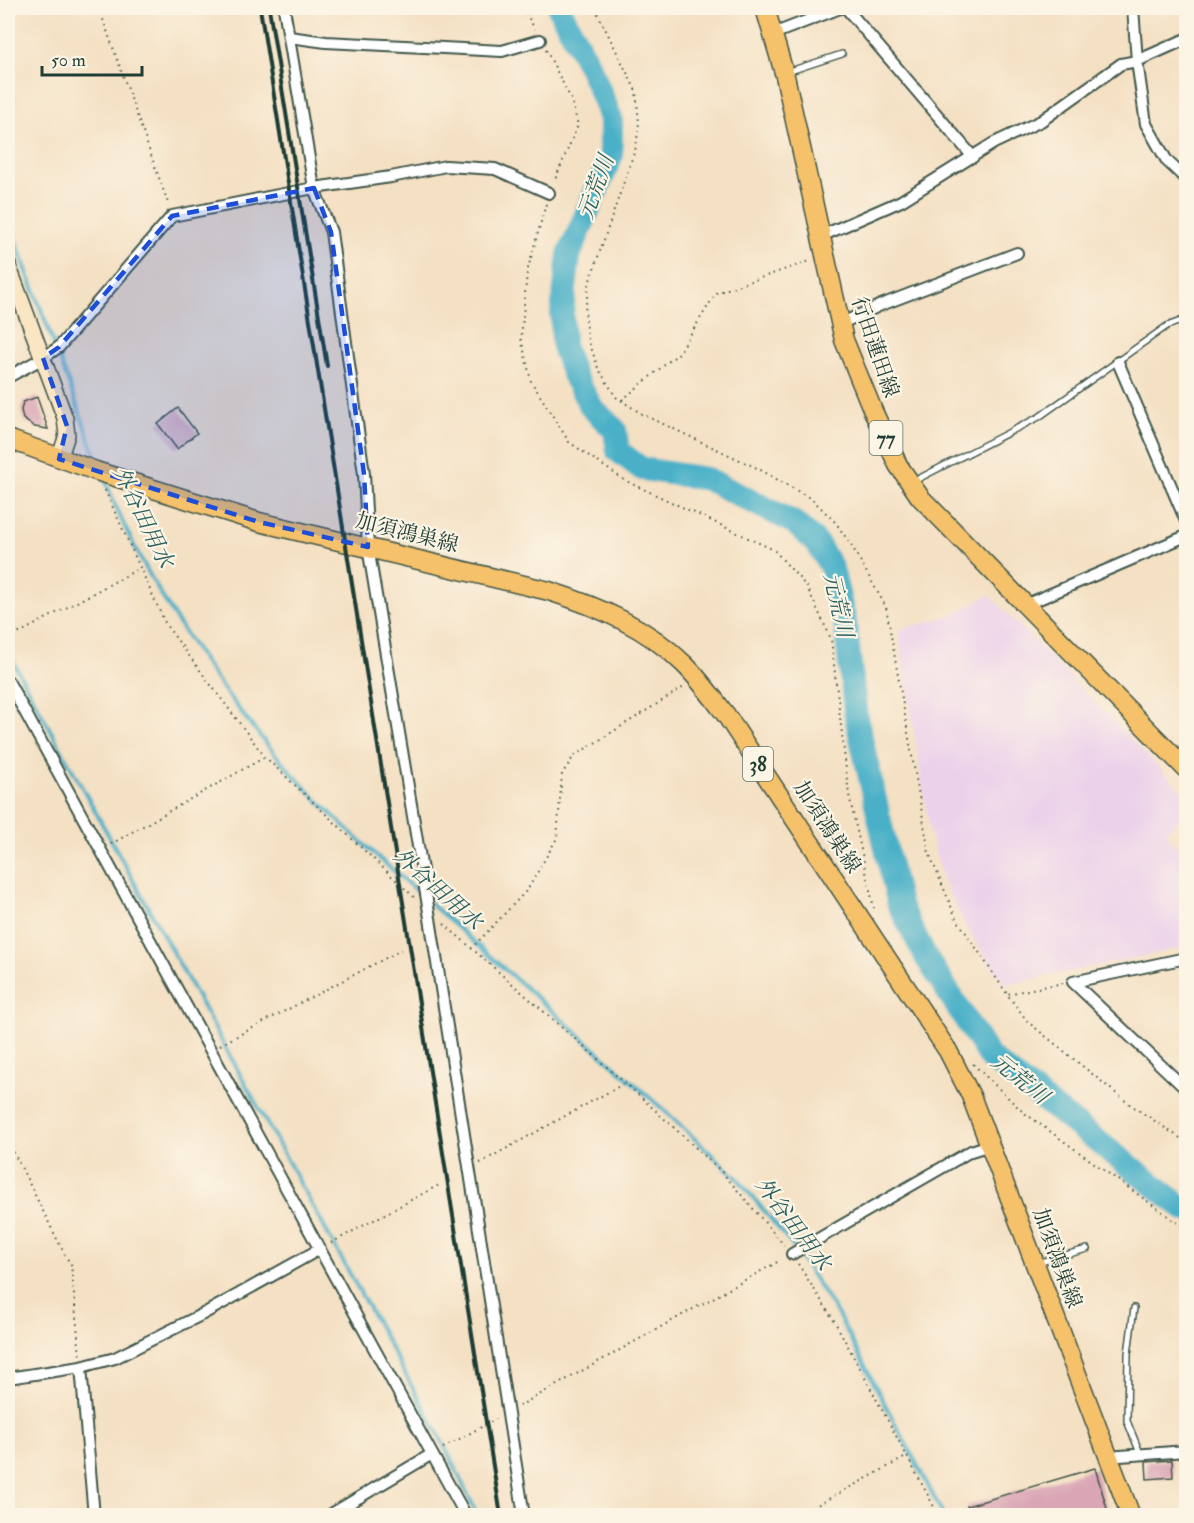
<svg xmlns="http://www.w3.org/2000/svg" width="1194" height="1523" font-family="'IM FELL Double Pica','Noto Serif JP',serif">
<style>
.built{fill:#ecd1ea}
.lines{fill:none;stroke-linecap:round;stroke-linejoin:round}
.stream{stroke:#49b0c8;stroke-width:4}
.river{stroke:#49b0c8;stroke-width:24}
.building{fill:#daa5b5}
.lane-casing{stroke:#3f5549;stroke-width:8}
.street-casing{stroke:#3f5549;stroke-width:14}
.secondary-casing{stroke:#3f5549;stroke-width:18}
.primary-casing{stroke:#3f5549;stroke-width:21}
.path{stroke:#3f5549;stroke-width:2;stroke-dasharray:1.5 4.5;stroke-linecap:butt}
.lane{stroke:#fff;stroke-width:5}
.street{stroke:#fff;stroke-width:10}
.secondary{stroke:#fbe6c4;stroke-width:15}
.primary{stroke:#f5c16b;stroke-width:18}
.rail{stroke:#1f3d34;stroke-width:4}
.marked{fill:#1d4ed8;fill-opacity:0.2;stroke:#1d4ed8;stroke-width:4.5;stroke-dasharray:12 8;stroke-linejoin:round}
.labels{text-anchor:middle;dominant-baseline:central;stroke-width:4.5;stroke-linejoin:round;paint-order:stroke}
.shield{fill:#fcf5e5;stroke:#617469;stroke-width:1.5}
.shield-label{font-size:20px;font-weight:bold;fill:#1f3d34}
.street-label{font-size:21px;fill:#1f3d34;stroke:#fcf5e5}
.water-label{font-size:22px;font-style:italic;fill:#2c6060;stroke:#fcf5e5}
</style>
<rect width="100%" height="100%" fill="#fcf5e5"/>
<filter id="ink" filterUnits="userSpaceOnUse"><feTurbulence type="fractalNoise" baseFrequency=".0167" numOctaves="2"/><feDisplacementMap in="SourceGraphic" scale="12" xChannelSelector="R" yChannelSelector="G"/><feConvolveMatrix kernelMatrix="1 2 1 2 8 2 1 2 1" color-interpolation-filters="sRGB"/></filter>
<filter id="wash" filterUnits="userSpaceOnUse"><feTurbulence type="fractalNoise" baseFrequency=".008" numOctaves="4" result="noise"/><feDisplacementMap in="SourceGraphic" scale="24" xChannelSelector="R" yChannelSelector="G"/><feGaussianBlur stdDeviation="1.35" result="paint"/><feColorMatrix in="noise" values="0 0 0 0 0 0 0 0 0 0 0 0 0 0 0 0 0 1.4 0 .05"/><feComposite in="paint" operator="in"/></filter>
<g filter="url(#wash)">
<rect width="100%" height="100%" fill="#f4e0c3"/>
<!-- built -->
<path class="built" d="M989 595 1186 795V814L1165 833 1186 858V877L1183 880 1186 904V947L1005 985 967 929 943 881 930 833 898 630 954 615Z"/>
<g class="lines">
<!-- stream -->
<path class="stream" d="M8 221 100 467
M105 480C142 579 220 693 290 771 331 817 377 856 423 897
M8 653 442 1441 478 1516
M431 904 665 1111 737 1178 793 1246 838 1315 944 1516"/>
<!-- river -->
<path class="river" d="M559 8 592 72 611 119V156L569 255 562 313 563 346 574 376 592 408 615 430 618 451 642 469 707 479 793 522 817 543 832 569 845 622 856 716 899 905 926 957 990 1058 1186 1210"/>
</g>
<g id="blocks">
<!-- building -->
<path class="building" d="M37 397 48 429 35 427 23 419 21 410 23 402Z
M178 408 197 433 177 449 158 424Z
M1172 1460 1173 1477 1147 1479 1146 1462Z
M1095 1468 1109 1515H970L967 1506Z"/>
</g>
</g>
<g filter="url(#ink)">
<use href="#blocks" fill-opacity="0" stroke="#3f5549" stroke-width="1.5"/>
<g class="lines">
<!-- lane casing -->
<g class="lane-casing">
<path id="lane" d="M787 72 842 54
M914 481 1039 417 1167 326 1186 319
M1037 1263 1087 1249
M1134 1308 1128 1354 1127 1421 1140 1453"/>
</g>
<!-- street casing -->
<g class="street-casing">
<path id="street" d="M284 8 314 188 331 232 364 474 368 547 429 912 524 1516
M846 8 973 157
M1133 8 1137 61 1146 124 1167 161 1186 179
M773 34 840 8
M289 37 326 42 502 51 540 40
M819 237 901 201 994 143 1041 121 1121 64 1137 61 1186 39
M840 324 881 305 1017 253
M1118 362 1186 521
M8 377 43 358 59 347 172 216 314 188 391 177 446 166 495 169 549 193
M1025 605 1186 536
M8 681 466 1516
M1186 958 1073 982 1186 1089
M792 1254 971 1151 990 1145
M81 1367 94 1516
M8 1378 81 1367 115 1358 205 1313 320 1249
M1107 1457 1186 1451
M328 1516 432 1454"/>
</g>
<!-- secondary casing -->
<g class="secondary-casing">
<path id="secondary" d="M8 265 65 418 67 435 59 459"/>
</g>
<!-- primary casing -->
<g class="primary-casing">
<path id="primary" d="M765 8 785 76 844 340 873 411 898 465 920 497 1186 769
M8 439 96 471 259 522 549 591C599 607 647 627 685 665 700 680 713 698 726 715L948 1051 971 1096 1131 1516"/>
</g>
<!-- path -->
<path class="path" d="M99 8 169 206
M523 8 535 29
M595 8 636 91 639 123 636 147 589 283 585 311 588 339 598 368 616 397 642 414 759 469 813 500 836 523 853 548 886 607 929 853 956 918 1007 994
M546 50 571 99 578 125 554 182
M546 204 527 272 521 338 531 381 569 442 624 480 774 550 807 587 831 639 849 795 874 908
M622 400 679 353 716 293 810 261
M105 490 166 625 265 757 415 898
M8 639 140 568
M111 844 265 757
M444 924 632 1089 721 1171 784 1245
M471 949 528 889 557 838 562 774 574 756 684 687
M1063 983 1007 994 1028 1022 1128 1103 1186 1142
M220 1045 401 950
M973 1064 1023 1112 1186 1229
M8 1141 66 1257 71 1264 80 1356
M480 1163 625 1083
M331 1243 439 1185
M798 1264 835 1322 939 1516
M519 1406 781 1260
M443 1448 496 1419
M797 1516 906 1457"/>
<!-- lane -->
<use href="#lane" class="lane"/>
<!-- street -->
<use href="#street" class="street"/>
<!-- secondary -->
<use href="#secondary" class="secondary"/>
<!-- primary -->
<use href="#primary" class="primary"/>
<!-- rail -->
<path class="rail" d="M260 8 501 1516
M269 8 327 366"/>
</g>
</g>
<!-- marked area -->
<path class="marked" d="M314 188 331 232 364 474 368 547 259 522 59 459 67 426 43 358 59 347 172 216Z"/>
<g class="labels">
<!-- shield labels -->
<g class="shield">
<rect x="869.5" y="421" width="33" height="34" rx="4.5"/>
<rect x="743" y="747" width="30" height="34" rx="4.5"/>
</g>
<g class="shield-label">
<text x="886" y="438">77</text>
<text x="758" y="764">38</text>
</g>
<!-- street labels -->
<g class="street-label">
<text transform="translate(875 347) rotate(71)">行田蓮田線</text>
<text transform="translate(407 533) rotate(14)">加須鴻巣線</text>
<text transform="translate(827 827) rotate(57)">加須鴻巣線</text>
<text transform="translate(1057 1258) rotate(70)">加須鴻巣線</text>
</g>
<!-- water labels -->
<g class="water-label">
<text transform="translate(596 187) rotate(-70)">元荒川</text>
<text transform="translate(143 517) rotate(64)">外谷田用水</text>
<text transform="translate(838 605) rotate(77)">元荒川</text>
<text transform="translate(438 889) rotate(42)">外谷田用水</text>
<text transform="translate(1020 1079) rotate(39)">元荒川</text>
<text transform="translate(793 1224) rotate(53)">外谷田用水</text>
</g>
</g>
<!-- margin -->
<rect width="1194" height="1523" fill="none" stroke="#fcf5e5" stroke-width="30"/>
<!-- scale -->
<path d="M42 66v9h100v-9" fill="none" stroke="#1f3d34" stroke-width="3"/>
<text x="51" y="66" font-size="18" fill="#1f3d34" stroke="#fcf5e5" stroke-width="4.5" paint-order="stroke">50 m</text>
</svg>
